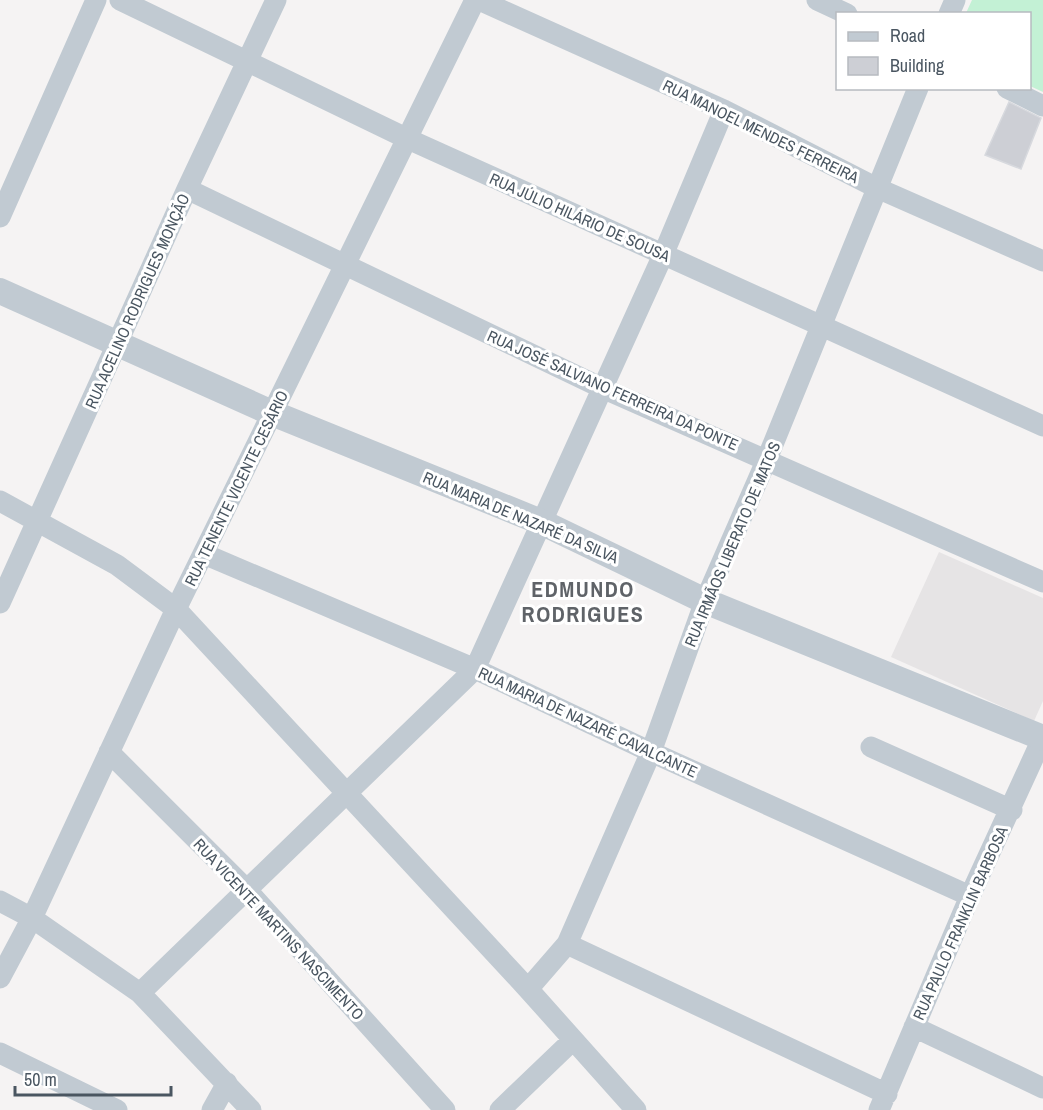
<svg xmlns="http://www.w3.org/2000/svg" width="1043" height="1110" font-family="'Archivo Narrow',sans-serif">
<style>
.education{fill:#e6e4e5}
.green{fill:#c3f1d5}
.building{fill:#cdcfd5;stroke:#d7d9de;stroke-width:1.5}
.lines{fill:none;stroke-linecap:round;stroke-linejoin:round}
.minor{stroke:#c1cad2;stroke-width:21}
.tertiary{stroke:#c1cad2;stroke-width:26}
.labels{text-anchor:middle;dominant-baseline:central;stroke-width:6;stroke-linejoin:round;paint-order:stroke}
.street-label{font-size:16px;fill:#4a5661;stroke:#fff}
.district-label{font-size:22px;font-weight:bold;letter-spacing:1.5px;fill:#5f6368;stroke:#fff}
</style>
<rect width="100%" height="100%" fill="#f5f3f3"/>
<!-- education -->
<path class="education" d="M939 552 1043 598V701L1034 721 891 657Z"/>
<!-- green -->
<path class="green" d="M972 0H1043V92L1030 86V14L966 13Z"/>
<!-- building -->
<path class="building" d="M1009 102 1041 118 1021 169 985 155Z"/>
<g class="lines">
<!-- minor -->
<path class="minor" d="M120 0 408 139 1043 426
M479 0 724 110 877 188 1043 261
M817 0 847 14
M949 14 955 0
M1007 88 1043 106
M187 189 602 388 1043 582
M0 217 96 0
M0 501 117 565 176 609 528 989 636 1110
M204 554 475 669 651 752 970 896
M0 603 187 189 276 0
M871 747 1012 810
M109 752 246 889 445 1110
M0 901 32 918 140 993 251 1110
M567 944 887 1094
M0 978 32 918 176 609 475 0
M528 989 567 944 651 752 705 601 767 459 918 88
M140 993 475 669 663 255 724 110
M914 1027 1043 1088
M0 1053 117 1110
M212 1110 227 1083
M500 1110 573 1040
M879 1110 970 896 1043 737"/>
<!-- tertiary -->
<path class="tertiary" d="M0 291 272 413 541 522 705 601 1043 738"/>
</g>
<g class="labels">
<!-- street labels -->
<g class="street-label">
<text transform="translate(761 131) rotate(26)">RUA MANOEL MENDES FERREIRA</text>
<text transform="translate(580 217) rotate(24)">RUA JÚLIO HILÁRIO DE SOUSA</text>
<text transform="translate(137 301) rotate(-66)">RUA ACELINO RODRIGUES MONÇÃO</text>
<text transform="translate(613 390) rotate(24)">RUA JOSÉ SALVIANO FERREIRA DA PONTE</text>
<text transform="translate(236 488) rotate(-64)">RUA TENENTE VICENTE CESÁRIO</text>
<text transform="translate(521 517) rotate(23)">RUA MARIA DE NAZARÉ DA SILVA</text>
<text transform="translate(732 544) rotate(-67)">RUA IRMÃOS LIBERATO DE MATOS</text>
<text transform="translate(588 722) rotate(25)">RUA MARIA DE NAZARÉ CAVALCANTE</text>
<text transform="translate(960 923) rotate(-66)">RUA PAULO FRANKLIN BARBOSA</text>
<text transform="translate(279 929) rotate(47)">RUA VICENTE MARTINS NASCIMENTO</text>
</g>
<!-- district labels -->
<g class="district-label">
<text x="583" y="589">EDMUNDO<tspan x="583" dy="25">RODRIGUES</tspan></text>
</g>
</g>
<!-- legend -->
<rect x="836" y="12" width="195" height="78" fill="#ffffff" stroke="#b7bbc0" stroke-width="1.5"/>
<rect x="848" y="32" width="30" height="9" fill="#c1cad2" stroke="#b7bbc0" stroke-width="1.5"/>
<text x="890" y="42" font-size="18" fill="#4a5661">Road</text>
<rect x="848" y="57" width="30" height="18" fill="#cdcfd5" stroke="#b7bbc0" stroke-width="1.5"/>
<text x="890" y="72" font-size="18" fill="#4a5661">Building</text>
<!-- scale -->
<path d="M15 1086v9h156v-9" fill="none" stroke="#4a5661" stroke-width="3"/>
<text x="24" y="1086" font-size="18" fill="#4a5661" stroke="#ffffff" stroke-width="4.5" paint-order="stroke">50 m</text>
</svg>
